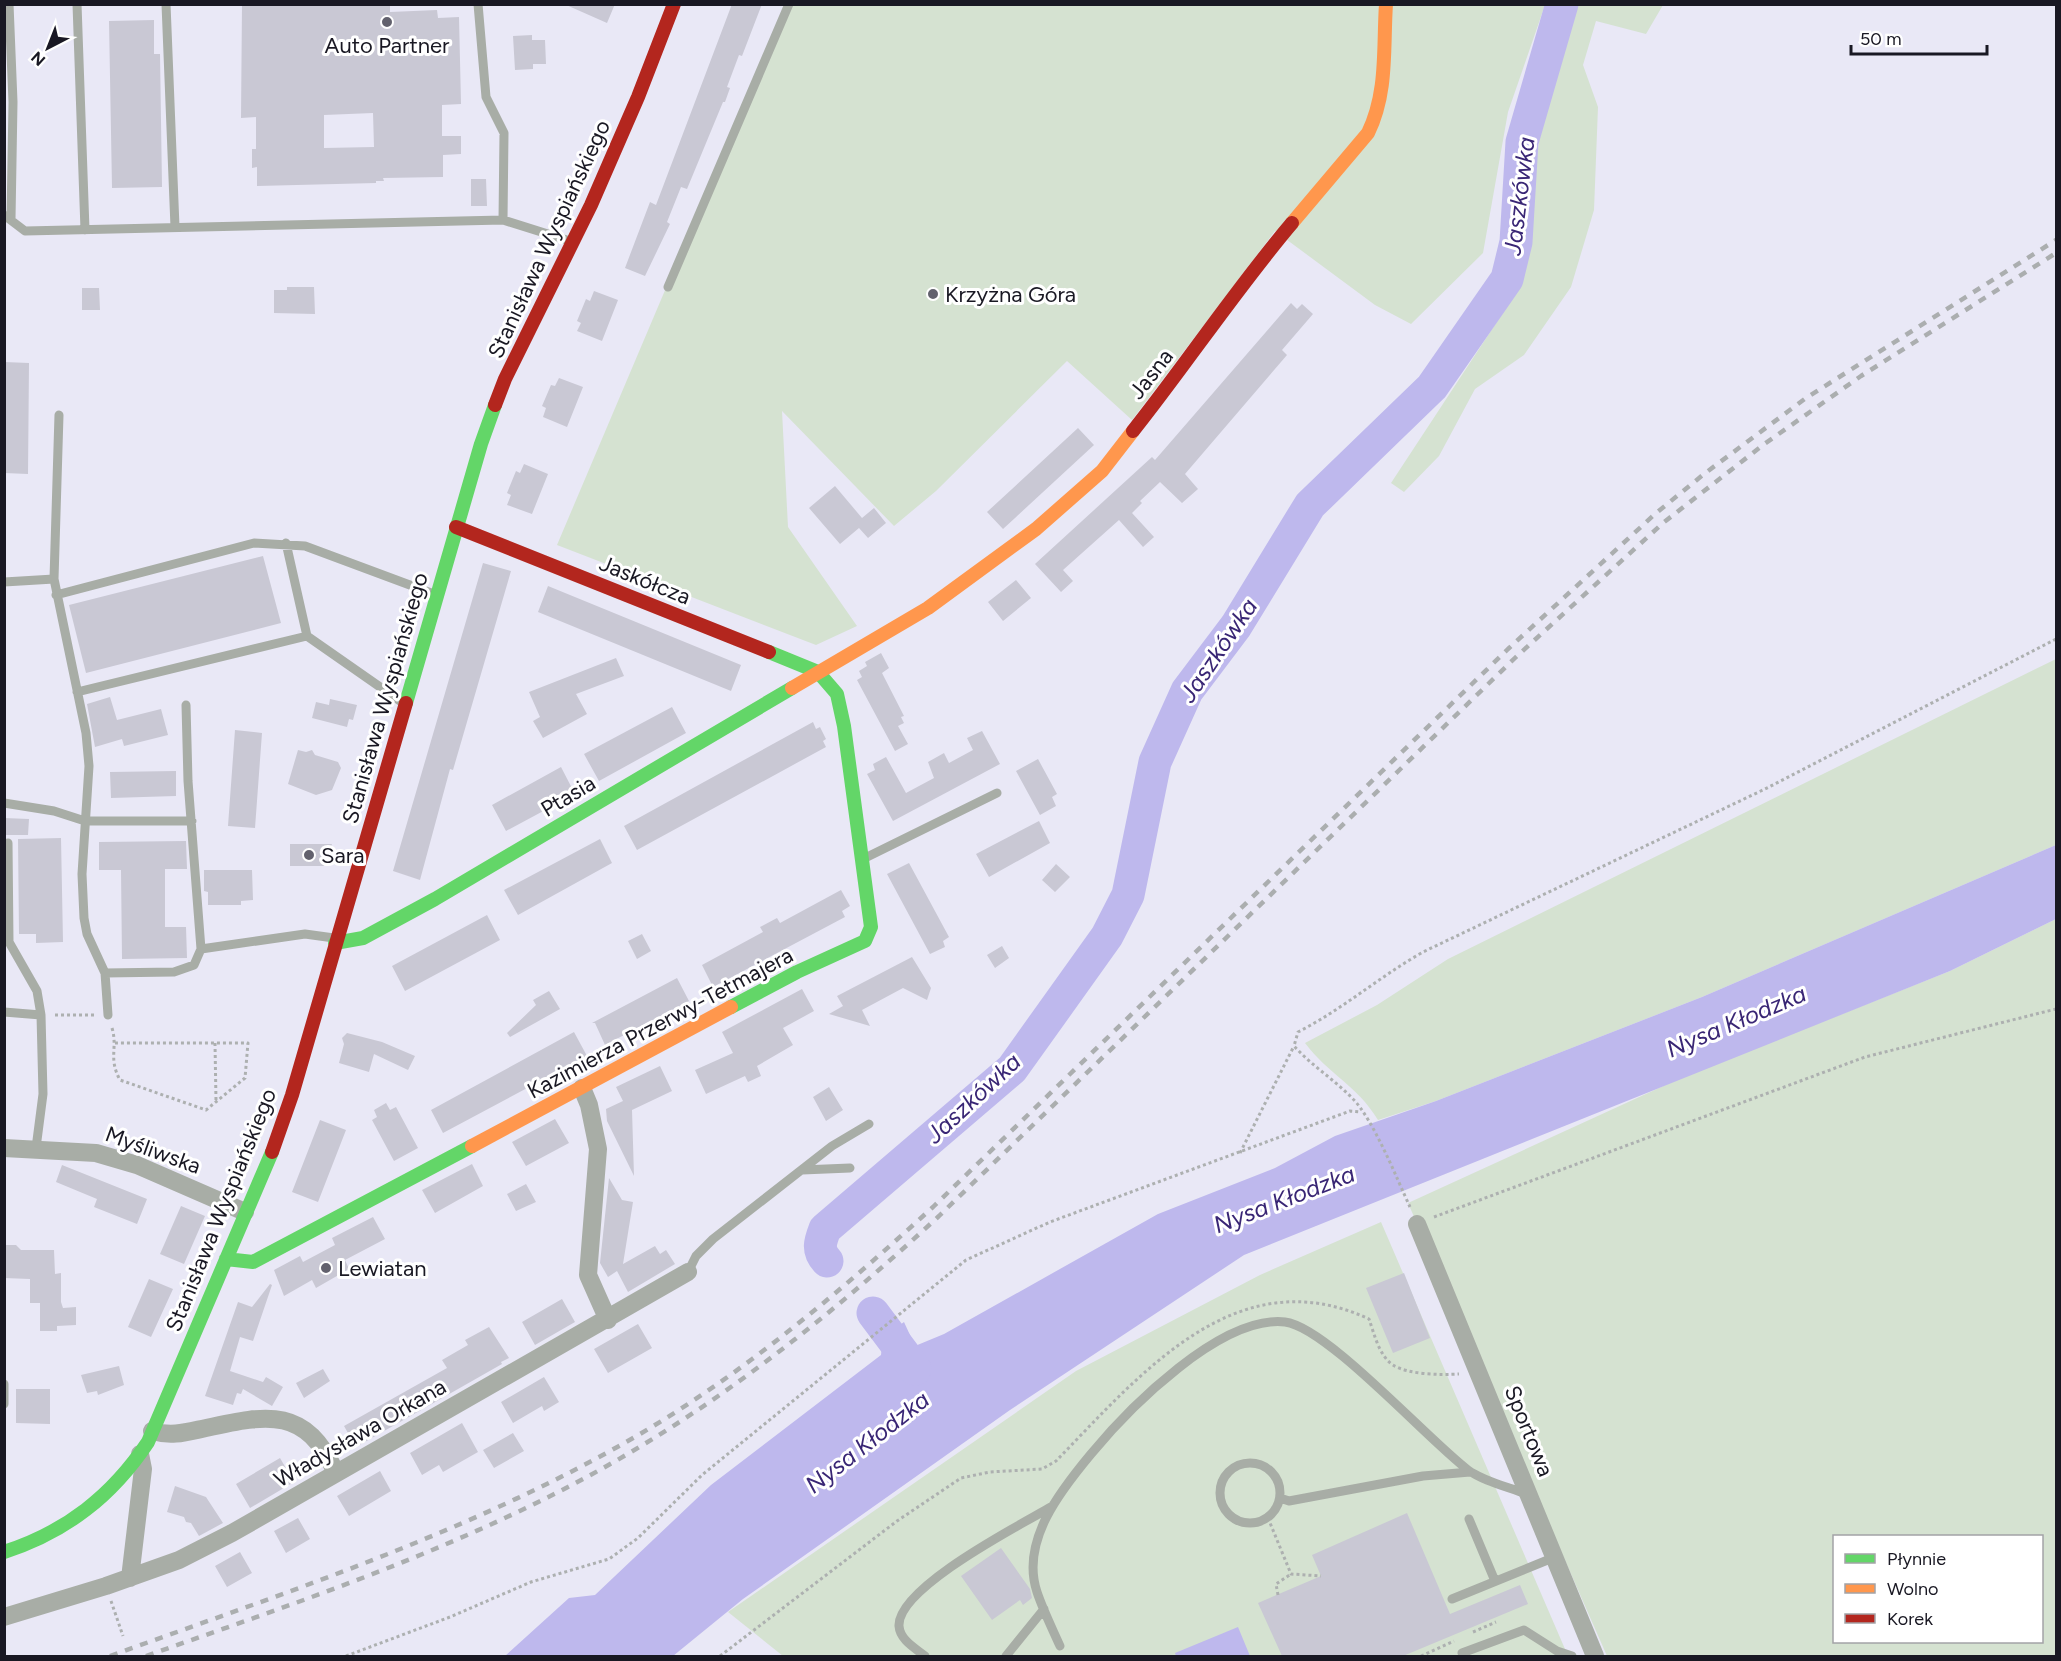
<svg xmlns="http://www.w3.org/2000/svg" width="2061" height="1661" font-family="Figtree,sans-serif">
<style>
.green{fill:#d5e2d1;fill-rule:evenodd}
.water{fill:#beb8ed}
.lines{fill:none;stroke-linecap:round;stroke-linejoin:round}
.river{stroke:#beb8ed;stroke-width:33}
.building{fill:#c9c8d4;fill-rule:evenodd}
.path{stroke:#adb0b0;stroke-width:3;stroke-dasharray:3 3;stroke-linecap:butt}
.lane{stroke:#a8ada6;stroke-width:9}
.street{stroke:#a8ada6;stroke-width:18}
.fast{stroke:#63d668;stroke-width:14}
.slow{stroke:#ff974d;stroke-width:14}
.jam{stroke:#b3261e;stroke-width:14}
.rail{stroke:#abaeaf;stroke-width:4.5;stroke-dasharray:8 8;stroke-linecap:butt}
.poi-dot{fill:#62616d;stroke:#fff;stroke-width:2}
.labels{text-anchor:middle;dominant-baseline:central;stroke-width:6;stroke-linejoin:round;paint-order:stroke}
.poi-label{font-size:22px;fill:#191823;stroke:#fff;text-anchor:start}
.street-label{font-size:22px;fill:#191823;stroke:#fff}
.water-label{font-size:24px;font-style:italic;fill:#392675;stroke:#fff}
</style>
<rect width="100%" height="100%" fill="#e9e8f6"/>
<!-- green -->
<path class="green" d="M786 5H1545L1508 112 1483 253 1411 324 1375 305 1275 231 1132 420 1067 361 936 491 894 526 782 411 788 527 857 626 816 645 557 545Z
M1575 5H1663L1646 34 1596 21 1583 65 1598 107 1594 210 1571 287 1524 355 1475 389 1439 456 1404 492 1391 483 1502 314 1523 269 1539 141 1557 58Z
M2056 659V845L1702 997 1436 1101 1378 1120C1357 1085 1328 1074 1305 1043L1377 1005 1448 959Z
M2056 919V1656H1607L1408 1203 1683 1077 1950 971ZM1834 1536H2042V1642H1834Z
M1381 1222 1568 1656H783L728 1612 1076 1371 1260 1275Z"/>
<!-- water -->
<path class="water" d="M2056 845V919L1950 971 1244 1255 1010 1410 743 1599 673 1656H505L569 1598 595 1595 711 1485 881 1355 883 1337 904 1322 915 1346 944 1334 1158 1214 1275 1168 1335 1136 1436 1101 1702 997Z
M1238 1627 1250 1656H1176L1175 1653Z"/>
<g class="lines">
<!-- river -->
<path class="river" d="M827 1261C817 1250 820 1242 825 1229L1012 1069 1107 936 1128 895 1155 762 1187 691 1236 626 1310 505 1432 387 1507 279 1516 242 1522 142 1562 4
M873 1313 915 1369"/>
</g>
<!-- building -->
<path class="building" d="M242 4H390V12L437 10 438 18 459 17 461 104 442 105V136H461V154L443 155V177L383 178 384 181H376V183L257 186V167L252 168V149H256V117L241 118ZM373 113 374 147 324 148V115Z
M564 4H615L607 23Z
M732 4H762L742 56 739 55 727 87 730 88 725 102H723L687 189 681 187 667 222 670 224 645 276 625 268 650 202 656 205Z
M154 20V54H160L162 187 112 188 109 21Z
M532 35V40H545L546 64H533V69L515 70 513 36Z
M471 179H486L487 206H471Z
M287 287H314L315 314 274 313V290H287Z
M82 288H99L100 310H82Z
M594 291 618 300 602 341 577 331 581 323 577 321 586 299 590 301Z
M1291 303 1297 309 1302 304 1313 314 1282 350 1287 355 1185 474 1198 489 1182 503 1160 482 1140 501 1142 503 1132 513 1154 537 1143 547 1119 520 1063 570 1073 581 1061 592 1035 564 1152 457 1155 460Z
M4 362 29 363 28 474 4 473Z
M559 378 583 387 567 427 543 417 546 408 542 406 551 385 555 386Z
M1078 428 1094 445 1003 529 987 512Z
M524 464 548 474 532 514 507 505 511 495 507 493 516 471 520 473Z
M835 486 862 518 874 508 886 523 868 538 859 528 840 544 809 508Z
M263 556 281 623 86 673 69 605Z
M483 563 511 571 453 770 450 769 420 880 393 871Z
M1016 580 1031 598 1003 621 988 602Z
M548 586 741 665 731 691 538 612Z
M881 653 889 668 882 673 904 716 901 717 904 723 898 726 908 744 895 751 857 680 862 677 859 671 867 666 865 662Z
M616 658 624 676 576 694 587 714 543 738 533 721 540 717 529 692Z
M110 697 117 720 161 709 168 735 124 746 122 739 95 747 87 704Z
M330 699 357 705 353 720 349 719 347 727 312 718 316 702 329 705Z
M672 707 686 733 599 781 584 754Z
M813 722 816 729 820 727 826 739 823 741 826 747 637 850 624 826Z
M235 730 262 733 255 828 228 826Z
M982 731 1000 764 893 821 867 774 875 770 873 764 886 757 906 793 934 778 928 762 944 753 949 763 973 750 967 738Z
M298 750 306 752 312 750 315 755 338 762 341 768 332 790 316 795 288 784Z
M1038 759 1057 794 1052 797 1056 806 1040 815 1016 771Z
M561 767 575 794 506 831 492 805Z
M176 771V796L111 798 110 772Z
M4 818 29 819 28 835H4Z
M1039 821 1050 843 989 877 976 854Z
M61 838 63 942 36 943V934H19L18 839Z
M600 839 612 863 518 915 504 890Z
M186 841 187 869H165V927H186L187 958 122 959 121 870H99V842Z
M290 844H332L324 866H290Z
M909 863 949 937 943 941 945 947 930 954 887 874Z
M1056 864 1070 877 1055 892 1042 880Z
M204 870H252L253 900 241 901V905H208V892L204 891Z
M841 890 850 906 842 911 845 917 713 987 702 965 763 932 760 927 777 918 780 923Z
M487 915 500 940 405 991 392 966Z
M642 934 651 951 637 959 628 941Z
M1002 946 1009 958 995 968 987 955Z
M912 957 931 988 927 1000 903 988 862 1010 870 1026 829 1014 843 1006 837 996Z
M677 978 689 1001 605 1045 595 1023H592Z
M802 989 814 1011 783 1028 793 1045 757 1066 761 1076 748 1082 745 1076 706 1094 695 1070 733 1053 722 1032Z
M549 991 560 1009 510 1037 507 1033 536 1005 533 1000Z
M574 1032 587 1056 443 1133 431 1110Z
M347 1033 382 1042 415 1056 408 1070 374 1054 369 1072 339 1063 344 1044 342 1038Z
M660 1066 672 1091 632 1110 634 1176 607 1121 606 1109 623 1101 616 1087Z
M829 1087 843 1110 826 1121 813 1097Z
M386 1103 390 1110 396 1107 418 1148 394 1161 372 1120 377 1117 374 1110Z
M555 1119 569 1143 526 1166 512 1142Z
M320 1120 346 1130 318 1202 292 1192Z
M472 1164 483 1186 435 1213 422 1190Z
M62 1165 147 1199 137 1224 94 1207 97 1199 56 1182Z
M609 1178 622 1200 633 1202 623 1264 655 1246 660 1254 666 1250 675 1264 628 1292 617 1271 608 1277 600 1263Z
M526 1184 536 1202 516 1211 507 1194Z
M181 1206 205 1216 184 1264 160 1254Z
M373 1217 385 1239 345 1260 349 1269 316 1288 312 1280 284 1296 274 1270 300 1256 303 1262 335 1245 332 1238Z
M4 1245H16L21 1250H54L55 1274 61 1273V1302L63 1308 76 1307V1325L57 1326V1331H40V1303H30V1279L4 1278Z
M1404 1273 1430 1338 1393 1353 1366 1288Z
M149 1279 173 1289 151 1337 128 1327Z
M270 1284 272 1285 253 1341 240 1337 230 1371 263 1382 266 1377 283 1387 272 1406 243 1389 241 1394 237 1393 233 1405 205 1396 238 1302 252 1307Z
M562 1299 575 1322 535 1345 522 1322Z
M638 1324 652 1348 608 1373 594 1349Z
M489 1327 509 1358 501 1362 502 1364 356 1447 344 1426 447 1368 442 1360 468 1345 465 1340Z
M119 1366 124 1385 98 1395 97 1391 87 1393 81 1375Z
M323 1369 330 1381 304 1398 296 1383Z
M544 1377 559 1402 544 1411 542 1406 513 1423 501 1402Z
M16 1389H50V1424L16 1423Z
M462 1423 478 1452 443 1472 439 1465 422 1475 410 1453Z
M513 1433 524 1451 494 1468 483 1450Z
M280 1458 294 1482 250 1508 236 1484Z
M380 1471 391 1491 349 1516 337 1496Z
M175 1486 206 1497 223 1523 199 1536 191 1523 186 1522 184 1517 167 1512Z
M1407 1513 1450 1614 1520 1585 1528 1604 1403 1656H1282L1258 1603 1321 1576 1312 1555Z
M298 1518 310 1539 286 1553 274 1531Z
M1001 1548 1030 1589 1032 1598 1023 1605 1020 1600 992 1620 961 1576Z
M240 1552 252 1573 227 1587 215 1566Z"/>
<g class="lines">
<!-- path -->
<path class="path" d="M55 1015H96
M112 1028C118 1048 108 1058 120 1080L206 1110 245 1078 248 1043H114
M215 1043 216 1101
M1240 1153 1294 1046
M1410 1207C1397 1179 1373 1119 1353 1099 1335 1080 1312 1066 1294 1046L1298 1032C1343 1009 1379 977 1423 952L1765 789 2056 639
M1434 1217 1865 1057 2056 1009
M1268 1518 1291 1574 1321 1576
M1278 1595 1276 1584 1291 1574
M111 1601 123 1636
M1473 1632 1496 1622
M346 1656 450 1617 531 1582 609 1559 638 1538 702 1475 966 1260 1050 1222 1350 1111 1361 1112
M720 1656 897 1521 961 1478 990 1472 1042 1469 1056 1461C1140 1375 1236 1257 1369 1319 1374 1333 1379 1356 1393 1365 1409 1375 1441 1375 1459 1374
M1421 1656 1454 1641"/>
<!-- lane -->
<path class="lane" d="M9 4 13 102 11 219
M77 4 85 230
M166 4 175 227
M478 4 486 97 504 133 503 220
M4 215 25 231 503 220 570 241
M668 287 789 4
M59 415 54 579 86 733 89 766 82 874 84 918 87 934 105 973 108 1015
M4 582 54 579
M56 595 254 543 305 546 434 594
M307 636 403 703
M77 692 307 636 286 543
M186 705 188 781 201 949 305 934 334 938
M4 803 54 811 85 821H192
M8 843 9 942 37 991 41 1015 43 1094 36 1148
M865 858 997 793
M105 973 174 972 194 965 201 949
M4 1012 41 1015
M802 1170 850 1168
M688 1272 696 1256 713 1239 832 1146 869 1124
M4 1384V1404
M1220 1493a30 30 0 1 1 60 0a30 30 0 1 1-60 0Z
M1280 1498 1289 1501 1423 1476 1470 1472
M1469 1519 1495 1581
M1452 1599 1555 1557
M1060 1646C1052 1628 1043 1610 1037 1592 1020 1541 1061 1490 1091 1454 1129 1408 1221 1315 1285 1322 1327 1327 1428 1440 1468 1470 1483 1481 1508 1487 1526 1494
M1462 1653 1524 1630 1557 1651 1572 1656
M925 1656C915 1648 900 1640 899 1626 897 1588 1020 1525 1051 1507
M1006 1656 1044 1609"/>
<!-- street -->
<path class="street" d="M582 1088 589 1105 598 1149 588 1275 608 1320
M4 1148 96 1153 137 1165 245 1212
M1417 1224 1595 1656
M152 1431C172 1437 187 1432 206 1428 269 1414 306 1407 336 1473
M130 1578 143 1469 140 1454
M4 1617 106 1586 179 1560 232 1533 688 1272"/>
<!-- fast -->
<path class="fast" d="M406 703 481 444 495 405
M335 943 363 938 435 899 792 688
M731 1007 797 972 865 941 871 927 844 726 837 694 818 672 769 652
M226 1259 253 1262 472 1146
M4 1552C66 1532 112 1496 148 1442L272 1152"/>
<!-- slow -->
<path class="slow" d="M1292 223 1368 133C1388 92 1383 48 1386 4
M792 688 928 608 1036 529 1102 471 1133 431
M472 1146 731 1007"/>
<!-- jam -->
<path class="jam" d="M495 405 505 379 591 205 638 97 674 4
M1133 431C1187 363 1236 289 1292 223
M456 527 769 652
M272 1152 292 1095 406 703"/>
<!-- rail -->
<path class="rail" d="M110 1656C290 1591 474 1531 640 1434 747 1371 842 1290 933 1207L1508 649 1655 514 1704 474 1806 398 2056 240
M146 1656C302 1601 460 1548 605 1467 728 1398 836 1311 939 1216L1516 657 1663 523 1763 445 1861 376 2056 253"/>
</g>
<!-- markers -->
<g class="poi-dot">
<circle cx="387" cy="22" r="6"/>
<circle cx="933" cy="294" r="6"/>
<circle cx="309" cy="855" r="6"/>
<circle cx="326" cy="1268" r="6"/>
</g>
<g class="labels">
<!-- poi labels -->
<g class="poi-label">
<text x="387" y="45" text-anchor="middle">Auto Partner</text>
<text x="945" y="294">Krzyżna Góra</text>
<text x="321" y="855">Sara</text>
<text x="338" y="1268">Lewiatan</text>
</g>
<!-- street labels -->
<g class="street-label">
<text transform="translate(549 239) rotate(-65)">Stanisława Wyspiańskiego</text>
<text transform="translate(1151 374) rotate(-52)">Jasna</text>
<text transform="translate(645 580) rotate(22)">Jaskółcza</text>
<text transform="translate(385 698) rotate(-74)">Stanisława Wyspiańskiego</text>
<text transform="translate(568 796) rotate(-31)">Ptasia</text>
<text transform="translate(660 1023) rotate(-28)">Kazimierza Przerwy-Tetmajera</text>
<text transform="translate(153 1150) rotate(20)">Myśliwska</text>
<text transform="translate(221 1210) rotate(-68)">Stanisława Wyspiańskiego</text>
<text transform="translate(1529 1431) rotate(68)">Sportowa</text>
<text transform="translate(360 1433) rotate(-30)">Władysława Orkana</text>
</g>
<!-- water labels -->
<g class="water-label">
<text transform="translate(1519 196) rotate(-83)">Jaszkówka</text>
<text transform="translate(1218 650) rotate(-56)">Jaszkówka</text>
<text transform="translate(1736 1021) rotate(-23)">Nysa Kłodzka</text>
<text transform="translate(973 1098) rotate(-43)">Jaszkówka</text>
<text transform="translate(1284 1199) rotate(-21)">Nysa Kłodzka</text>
<text transform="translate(867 1442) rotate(-38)">Nysa Kłodzka</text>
</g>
</g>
<!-- border -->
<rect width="2061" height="1661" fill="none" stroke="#191823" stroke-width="12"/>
<!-- legend -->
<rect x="1833" y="1535" width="210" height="108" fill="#ffffff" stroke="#a3a3a7" stroke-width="1.5"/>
<rect x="1845" y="1554" width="30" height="9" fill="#63d668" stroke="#a3a3a7" stroke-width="1.5"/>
<text x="1887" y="1565" font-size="18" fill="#191823">Płynnie</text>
<rect x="1845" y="1584" width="30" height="9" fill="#ff974d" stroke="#a3a3a7" stroke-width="1.5"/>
<text x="1887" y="1595" font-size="18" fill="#191823">Wolno</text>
<rect x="1845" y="1614" width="30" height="9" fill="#b3261e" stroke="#a3a3a7" stroke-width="1.5"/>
<text x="1887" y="1625" font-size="18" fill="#191823">Korek</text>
<!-- north arrow -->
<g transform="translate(48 48) rotate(222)" stroke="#ffffff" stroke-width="4.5" paint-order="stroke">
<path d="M0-4.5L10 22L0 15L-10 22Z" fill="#191823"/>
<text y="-9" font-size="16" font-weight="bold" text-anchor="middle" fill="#191823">N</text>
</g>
<!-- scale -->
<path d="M1851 45v9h136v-9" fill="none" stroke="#191823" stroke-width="3"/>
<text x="1860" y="45" font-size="18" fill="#191823" stroke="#ffffff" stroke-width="4.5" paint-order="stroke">50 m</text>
</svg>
